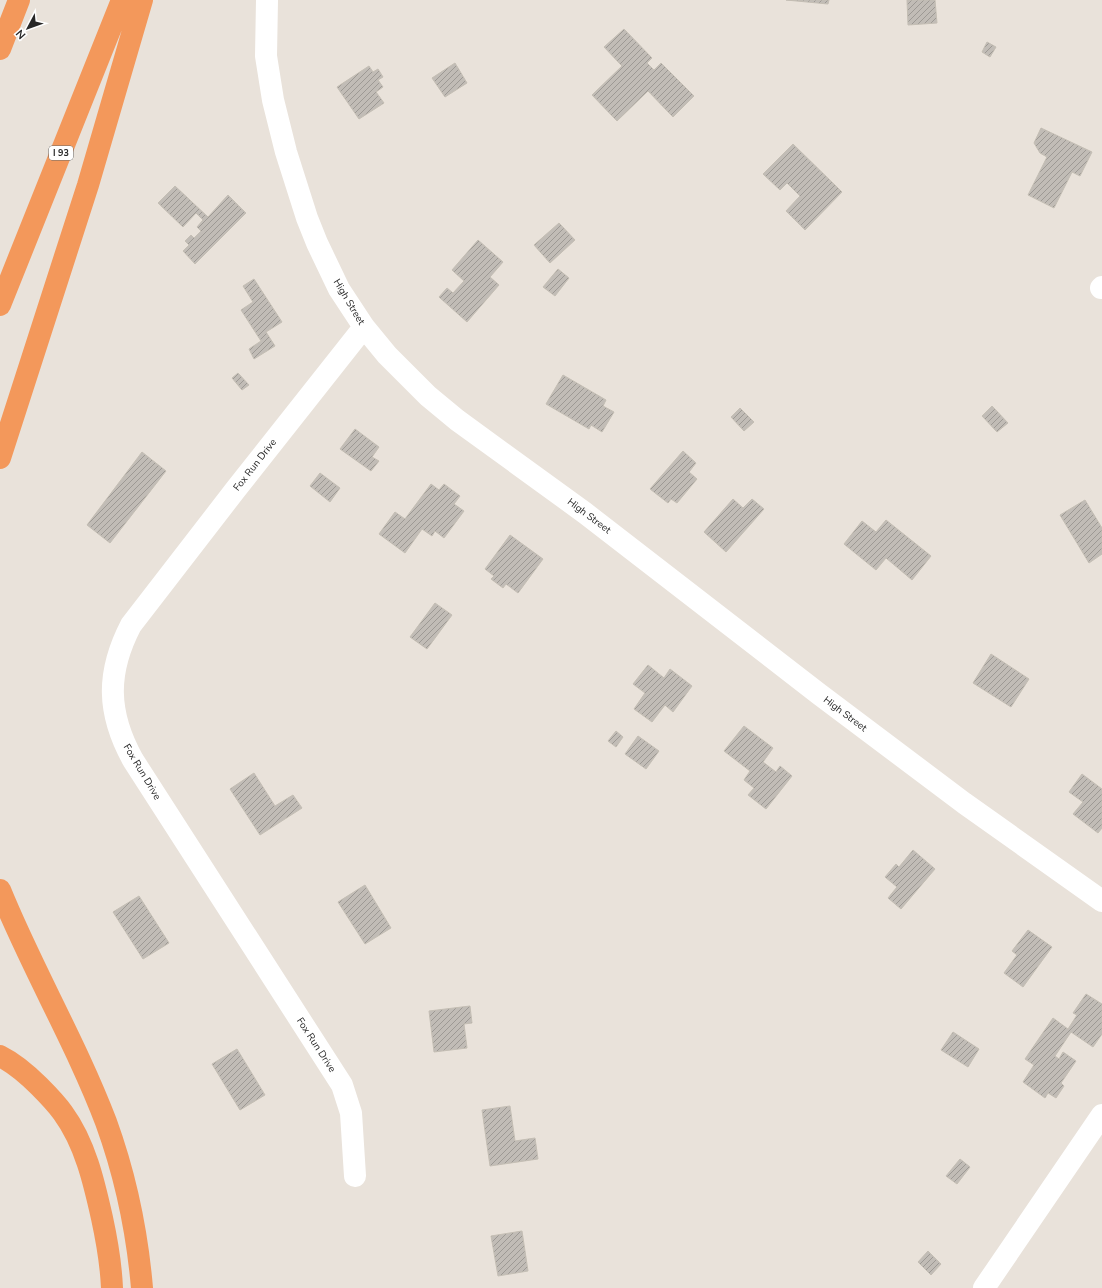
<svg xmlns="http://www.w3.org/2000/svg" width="1102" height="1288" font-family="'Nunito Sans',sans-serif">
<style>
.building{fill:url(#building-hatch);stroke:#c4beb4}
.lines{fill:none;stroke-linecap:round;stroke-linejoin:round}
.minor{stroke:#fff;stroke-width:22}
.highway{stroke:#f3985b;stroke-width:22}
.labels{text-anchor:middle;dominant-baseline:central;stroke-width:3;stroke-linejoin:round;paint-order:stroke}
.shield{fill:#fff;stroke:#686868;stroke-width:1}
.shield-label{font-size:9px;font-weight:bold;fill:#272727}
.street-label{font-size:10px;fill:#272727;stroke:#fff}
</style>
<defs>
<pattern id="building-hatch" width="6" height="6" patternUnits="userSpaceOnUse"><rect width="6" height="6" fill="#c1bcb6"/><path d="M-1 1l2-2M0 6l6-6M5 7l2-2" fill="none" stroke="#9d9994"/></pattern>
</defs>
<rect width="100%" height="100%" fill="#e9e2da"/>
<!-- building -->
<path class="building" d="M786 0H829L828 4Z
M907 0H935L937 23 908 25Z
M624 29 652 58 647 63 654 70 661 63 694 96 673 117 648 91 617 121 592 95 622 66 604 47Z
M987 42 996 47 990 57 982 52Z
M455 63 467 83 445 97 432 78Z
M369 66 373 72 378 69 383 77 378 80 383 87 376 92 384 103 359 119 337 87Z
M1041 128 1092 152 1080 176 1072 172 1054 208 1028 195 1047 157 1040 153 1034 143Z
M793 144 842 192 805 230 786 211 800 196 787 183 780 190 763 174Z
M175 186 208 217 228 195 246 213 195 264 183 251 189 245 185 241 191 235 194 238 201 231 197 227 203 220 196 213 183 227 158 203Z
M559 223 575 240 550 263 534 245Z
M478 240 503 262 490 277 499 285 467 322 439 297 447 288 453 293 464 281 452 270Z
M558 269 569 278 555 296 543 287Z
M254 279 282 322 266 332 275 346 254 359 249 349 261 341 241 310 253 302 243 286Z
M238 373 249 385 242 390 232 378Z
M563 375 606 400 603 406 614 412 602 432 591 425 589 429 546 404Z
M992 406 1008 423 997 432 982 416Z
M740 408 754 422 744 431 731 417Z
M355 429 379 447 372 457 379 461 371 471 340 449Z
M683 451 696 463 689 472 697 479 677 503 671 499 668 503 650 489Z
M142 452 166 471 110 543 87 525Z
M320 473 340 488 330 502 310 486Z
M431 484 439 490 444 484 460 496 454 504 464 511 444 538 435 531 432 536 422 529 405 553 379 534 395 512 405 519Z
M733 499 743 508 752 499 764 509 726 552 704 532Z
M1085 500 1102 528V554L1089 563 1060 515Z
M886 520 931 556 912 580 886 558 876 570 844 544 862 521 876 532Z
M510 535 543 559 518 593 506 584 503 588 491 579 494 576 485 569Z
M435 603 452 615 427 649 410 637Z
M991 654 1029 679 1011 707 973 683Z
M648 665 664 678 670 669 692 686 673 712 665 705 652 722 634 709 645 693 633 684Z
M744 726 773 748 763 762 776 772 780 766 792 776 766 809 748 795 754 788 744 780 750 771 724 751Z
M616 731 623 737 616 747 608 741Z
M638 736 659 751 646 769 625 754Z
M254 773 275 806 293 795 302 808 260 835 230 789Z
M1082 774 1102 789V828L1098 833 1073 814 1083 802 1069 792Z
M913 850 935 869 901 909 888 898 897 887 885 877 896 864 899 867Z
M365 885 391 928 365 944 338 902Z
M139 896 169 943 143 959 113 912Z
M1028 930 1052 947 1023 987 1004 973 1017 955 1012 951Z
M1086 994 1102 1004V1034L1093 1047 1071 1032 1055 1056 1059 1059 1063 1052 1076 1061 1061 1083 1064 1086 1056 1098 1048 1093 1045 1098 1023 1082 1034 1065 1025 1059 1053 1018 1068 1029 1077 1015 1073 1013Z
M470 1006 472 1023 464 1024 467 1048 434 1052 429 1011Z
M953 1032 979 1049 968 1067 941 1050Z
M237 1049 265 1095 240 1110 212 1064Z
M510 1106 515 1141 535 1138 538 1159 490 1166 482 1110Z
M960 1159 970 1167 957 1184 946 1176Z
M522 1231 528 1271 498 1276 491 1236Z
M928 1251 941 1264 931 1275 918 1262Z"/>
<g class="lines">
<!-- minor -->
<path class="minor" d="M267 0 266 56 273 100 286 152 307 218 317 243 339 289 364 327 387 355 428 396 457 420 585 513 819 694 964 803 1102 901
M1101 288 1102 287
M355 1176 351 1113 342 1085 133 760C107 713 106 673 131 625L236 489 364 327
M984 1288 1102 1115"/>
<!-- highway -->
<path class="highway" d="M0 49 19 0
M0 305 122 0
M0 458 88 185 142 0
M0 890C32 969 76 1043 106 1122 126 1177 137 1230 142 1288
M0 1056C14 1063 27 1074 39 1086 47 1094 56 1103 63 1113 85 1143 94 1182 102 1218 107 1241 111 1265 112 1288"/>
</g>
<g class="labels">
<!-- shield labels -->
<rect class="shield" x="49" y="146" width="24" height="14" rx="3"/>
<g class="shield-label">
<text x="61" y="153">I 93</text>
</g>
<!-- street labels -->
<g class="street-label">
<text transform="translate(349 302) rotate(59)">High Street</text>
<text transform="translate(255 465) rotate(-52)">Fox Run Drive</text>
<text transform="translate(589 516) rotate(37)">High Street</text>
<text transform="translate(845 714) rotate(37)">High Street</text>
<text transform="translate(142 772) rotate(59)">Fox Run Drive</text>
<text transform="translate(316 1045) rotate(57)">Fox Run Drive</text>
</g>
</g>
<!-- north arrow -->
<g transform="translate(28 28) rotate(229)" stroke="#ffffff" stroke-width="3" paint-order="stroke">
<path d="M0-3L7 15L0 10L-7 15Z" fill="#272727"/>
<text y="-6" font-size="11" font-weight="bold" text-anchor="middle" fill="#272727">N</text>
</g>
</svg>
